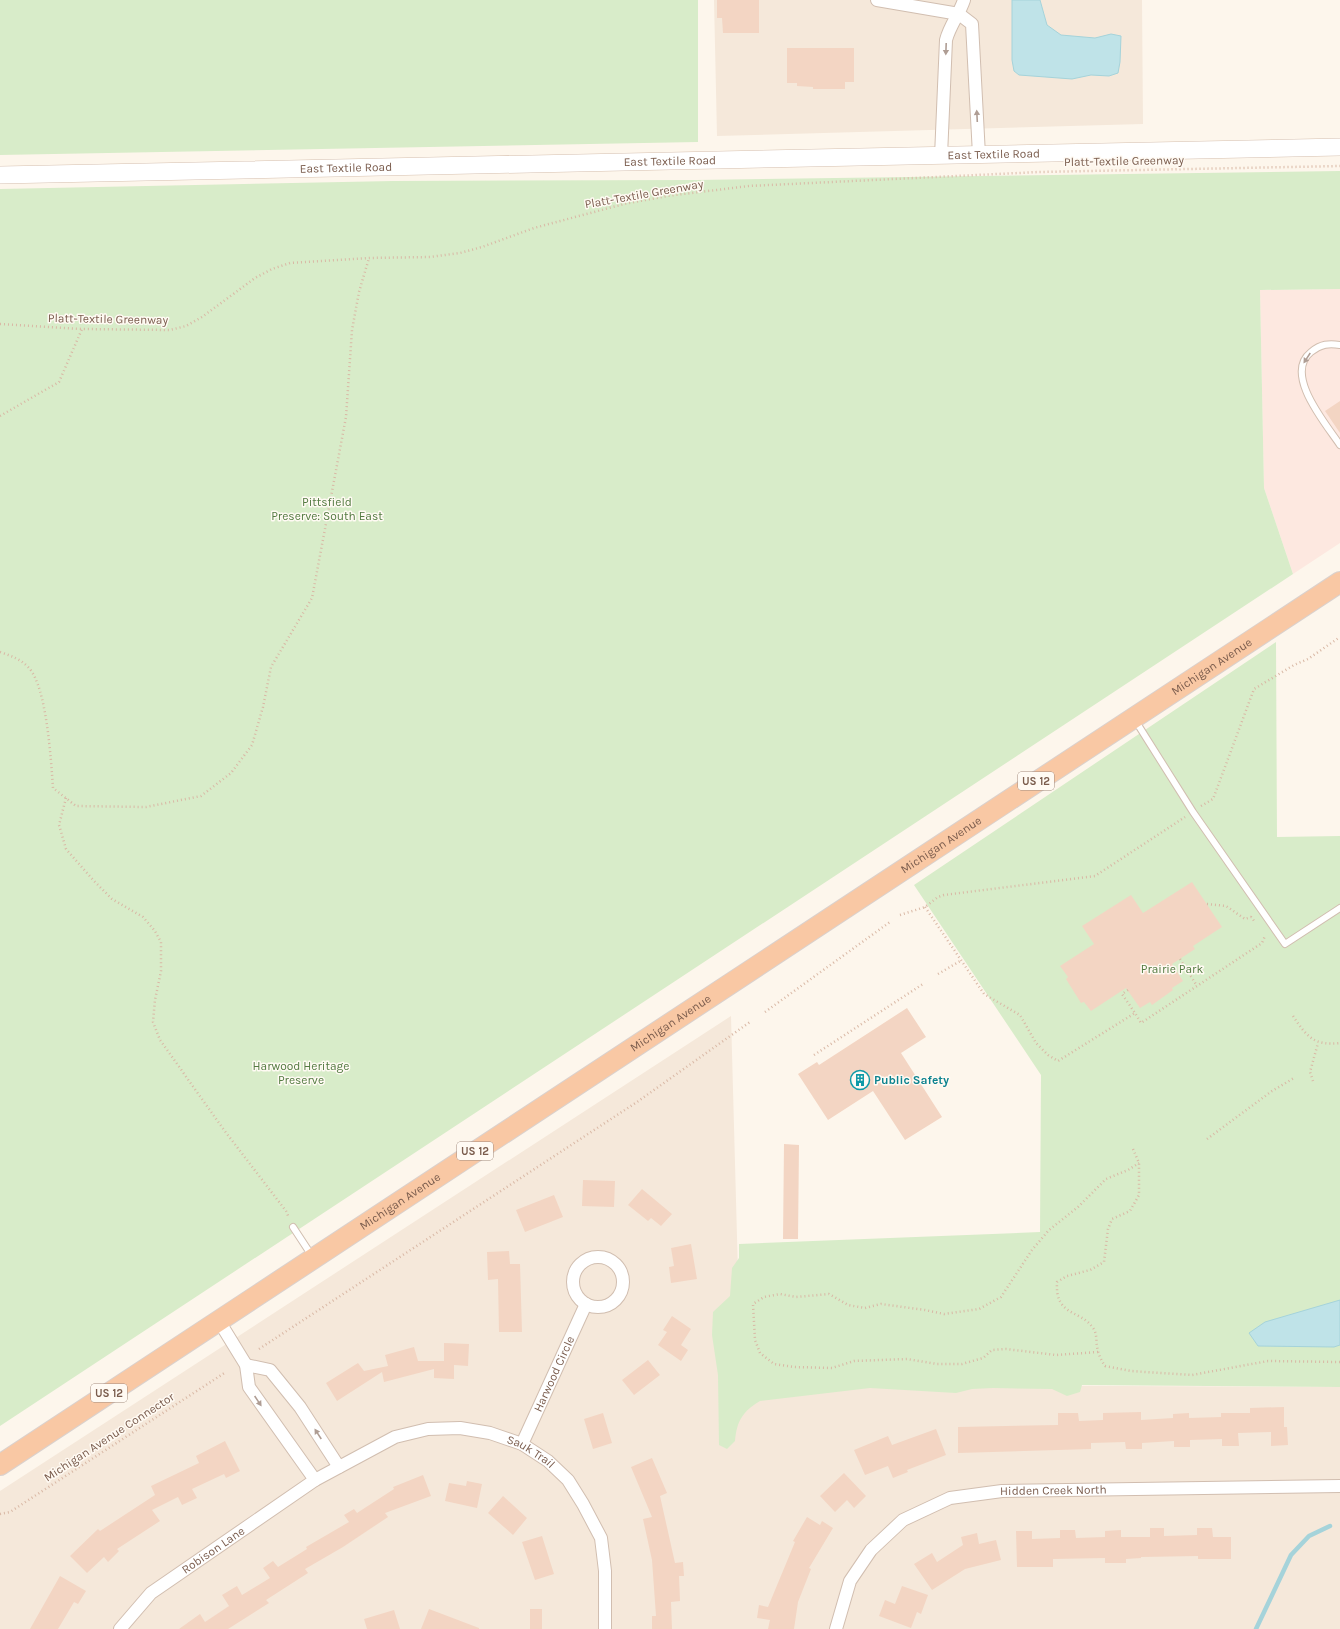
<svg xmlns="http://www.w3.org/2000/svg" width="1340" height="1629" font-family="Karla,sans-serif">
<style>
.residential{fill:#f5e8da}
.commercial{fill:#fde8e0}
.green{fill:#d8ecc9}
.water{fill:#bfe3e8;stroke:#a5d3da}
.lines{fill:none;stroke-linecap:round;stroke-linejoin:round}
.stream{stroke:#a5d3da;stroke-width:4.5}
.building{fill:#f3d5c3}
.service-casing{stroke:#d1beb0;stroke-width:8}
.minor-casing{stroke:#d1beb0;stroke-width:14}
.secondary-casing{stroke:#d6c0b0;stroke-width:18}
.trunk-casing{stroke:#dad1cd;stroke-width:22}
.path{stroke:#d9b8a5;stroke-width:2.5;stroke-dasharray:1 3;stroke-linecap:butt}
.service{stroke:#fff;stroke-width:6}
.minor{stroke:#fff;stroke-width:12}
.secondary{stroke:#fff;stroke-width:17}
.trunk{stroke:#f9c8a4;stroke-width:20}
.oneway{fill:#af9d94}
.labels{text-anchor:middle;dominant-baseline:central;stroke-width:3;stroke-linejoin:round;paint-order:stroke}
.shield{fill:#fffaf3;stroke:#a28b7f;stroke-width:1}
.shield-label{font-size:11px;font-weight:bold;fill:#7a5c4d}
.street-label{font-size:12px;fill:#7a5c4d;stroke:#fffaf3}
.park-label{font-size:12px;fill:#537a41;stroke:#fffaf3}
.culture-label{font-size:12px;font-weight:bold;fill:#0d838f;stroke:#fffaf3;text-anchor:start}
</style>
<rect width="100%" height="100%" fill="#fdf6ec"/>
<!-- residential -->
<path class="residential" d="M714 0H1142L1143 124 717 136Z
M731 1016 741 1384 1340 1387V1629H0V1491Z"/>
<!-- commercial -->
<path class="commercial" d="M1340 289V543L1293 574 1264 488 1260 290Z"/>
<!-- green -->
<path class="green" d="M0 0H698V142L0 155Z
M1340 171V289L1260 290 1264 488 1293 574 0 1426V189L393 181 696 180Z
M1276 642 1277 837 1340 836V1387L1082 1385 1080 1392 1067 1396 1052 1389 993 1388 972 1389 956 1393 870 1388 760 1401C742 1412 737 1421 735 1441L727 1449 719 1445 718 1375 712 1335 713 1312 730 1296 732 1268 739 1258V1244L1040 1232 1041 1075 914 885Z"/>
<!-- water -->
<path class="water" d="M1012 0H1040L1047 25 1061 35 1095 38 1111 34 1121 36 1120 62 1118 73 1109 76 1091 75 1072 79 1019 75 1014 71 1012 60Z
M1340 1300V1345L1334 1347 1258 1346 1249 1333 1265 1322Z"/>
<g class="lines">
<!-- stream -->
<path class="stream" d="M1256 1629 1291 1555 1309 1536 1330 1526"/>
</g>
<!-- building -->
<path class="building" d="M717 0H759V33H723L722 18H717Z
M787 48H854V82H845V89H813V87L797 86V83H787Z
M1340 401V433L1325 411Z
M1192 882 1222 927 1193 946 1195 949 1172 964 1183 981 1172 988 1173 990 1152 1005 1150 1002 1140 1008 1126 988 1091 1011 1084 1002 1081 1003 1066 979 1068 977 1060 966 1094 944 1082 926 1131 895 1143 913Z
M907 1008 926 1037 901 1053 942 1117 905 1140 873 1091 828 1120 798 1074 817 1062 819 1065Z
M784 1144 799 1145 798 1239H783Z
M583 1180 615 1181 614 1207 582 1206Z
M642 1189 672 1214 661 1226 651 1218 648 1221 628 1205Z
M554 1195 563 1217 525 1232 516 1210Z
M691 1244 697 1279 671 1283 669 1267 674 1266 671 1248Z
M509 1251 510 1264H520L522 1332H499L498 1279 488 1280 487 1252Z
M672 1316 691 1329 681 1345 688 1350 681 1361 658 1345 667 1332 663 1330Z
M444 1343 469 1344 468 1366 454 1365V1379L434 1378V1369L384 1382 382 1372 337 1401 326 1383 358 1363 364 1371 388 1366 385 1355 414 1347 418 1361H444Z
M648 1360 660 1375 634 1395 622 1380Z
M1284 1407V1427H1287L1288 1445 1271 1446V1432L1238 1433 1239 1446H1222V1439L1190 1440V1447H1174V1441L1142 1443V1449H1126L1125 1442 1091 1443V1449L958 1453V1427L1058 1425V1413H1078L1079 1421 1103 1420V1413L1141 1412V1420L1173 1418V1414L1189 1413V1418L1221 1417V1413H1250V1408Z
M603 1413 612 1443 593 1449 584 1419Z
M936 1429 946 1455 907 1470 908 1472 893 1478 888 1466 865 1475 854 1450 888 1436 892 1445Z
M225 1441 240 1471 226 1478 224 1474 192 1489 197 1498 182 1505 178 1497 152 1510 160 1521 117 1549 119 1551 108 1562 104 1557 87 1573 70 1556 98 1529 100 1531 155 1495 151 1486 199 1463 196 1456Z
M652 1458 667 1493 660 1496 675 1563 683 1562 684 1576H679L680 1601 671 1602 672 1629H652V1616H656L652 1560 643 1519 652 1517 631 1467Z
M844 1473 866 1496 854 1508 847 1500 835 1512 820 1496Z
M423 1475 431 1496 385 1513 388 1517 343 1547 305 1569 308 1573 266 1600 269 1603 228 1629H179L200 1614 205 1622 229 1606 222 1595 237 1586 242 1595 270 1578 263 1568 273 1561 278 1567 307 1549 306 1547 349 1522 344 1515 354 1509 357 1513 394 1489 393 1487Z
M467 1481 482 1484 477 1508 445 1501 449 1483 466 1486Z
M503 1496 527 1518 513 1535 488 1513Z
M807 1517 820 1525 822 1521 833 1528 809 1568 811 1569 798 1602 794 1629H768L770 1620 757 1618 759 1605 768 1607 795 1542 793 1541Z
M1150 1528H1164V1536L1197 1535V1528H1212L1213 1537H1231V1559H1198V1556L1141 1557V1558L1126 1559V1563H1105V1558L1053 1559V1567H1017L1016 1531H1032V1539L1060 1538V1530H1075L1076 1538 1105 1537V1531L1121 1530V1537H1150Z
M977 1533 979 1544 996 1540 1001 1560 965 1569 932 1590 914 1564 932 1553 937 1562 963 1545 961 1537Z
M542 1536 554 1574 535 1580 522 1542Z
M60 1576 86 1591 78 1604 74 1602 58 1629H30Z
M902 1586 928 1595 921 1614 917 1612 911 1628 879 1616 885 1600 895 1604Z
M429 1609 479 1628V1629H421Z
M530 1609H542V1629H530Z
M394 1610 400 1629H367L364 1619Z"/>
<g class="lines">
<!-- service casing -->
<g class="service-casing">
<path id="service" d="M1340 345C1329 343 1321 344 1311 352 1283 374 1326 424 1340 445
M1135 720 1193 812 1285 944 1340 908
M293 1227 312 1256"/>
</g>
<!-- minor casing -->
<g class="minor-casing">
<g id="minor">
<path d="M877 0 959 14 972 24 979 155"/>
<path d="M941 156 946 40C950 25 959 15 964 0"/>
<circle cx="598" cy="1282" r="25"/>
<path d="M219 1321 246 1365 249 1387 315 1480"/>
<path d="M246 1365 270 1370 300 1407 339 1467"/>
<path id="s1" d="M522 1444 586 1304"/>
<path id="s2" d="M120 1629 151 1593 315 1480 395 1437 428 1429 460 1428 490 1433 522 1444 548 1461 568 1480 583 1504 601 1538 605 1571V1629"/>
<path id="s3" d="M836 1629 850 1581 871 1550 903 1520 950 1498 1002 1491 1340 1486"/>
</g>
</g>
<!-- secondary casing -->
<g class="secondary-casing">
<g id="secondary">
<path id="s4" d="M0 175 1340 147"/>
</g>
</g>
<!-- trunk casing -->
<g class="trunk-casing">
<g id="trunk">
<path id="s5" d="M0 1465 1340 582"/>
</g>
</g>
<!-- path -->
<path class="path" d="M0 324 82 329 170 330 186 326 202 317 255 278 272 269 290 263 369 258 430 257 460 253 482 247 534 228 624 204 667 196 749 186 1039 172 1340 166
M0 416 59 382 82 329
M0 652C11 656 21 659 29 668 47 688 51 761 53 788L76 806 146 807 201 796 231 773 252 745 263 707 271 667 312 598 346 417 352 330 359 292 369 258
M66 798 59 825 66 849 94 881 112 899 143 917 155 931 161 942V971L155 1000 153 1022 160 1040 224 1130 286 1211 289 1218
M1201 806 1213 799 1254 689 1294 665 1308 659 1340 637
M1207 904 1226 906 1245 919 1251 917 1255 922
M925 907 984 994 1020 1015 1036 1043 1048 1055 1058 1061 1135 1013 1141 1023 1262 943 1265 936
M900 915 925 907 938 897 944 895 1095 876 1185 817
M1180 959 1197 986
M938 974 962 960
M1128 990 1122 994 1135 1013
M765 1012 890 922
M1293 1016C1307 1037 1314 1046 1340 1043
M814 1055 923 984
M1313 1081 1310 1072 1318 1043
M1207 1139 1272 1091 1294 1078
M1133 1149 1139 1163V1195L1130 1211 1112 1219 1108 1229 1104 1262 1090 1270 1067 1276 1057 1282C1055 1317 1080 1309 1093 1328 1097 1333 1096 1340 1097 1346 1098 1354 1101 1360 1105 1366L1131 1371 1192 1375 1268 1361 1340 1362
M259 1349 637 1102 750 1022
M1098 1352 1056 1355 1006 1349 992 1350 983 1358 962 1364H937L907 1359 854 1361 832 1368 794 1367 774 1364 760 1353 755 1340 753 1304 764 1297 780 1294 796 1297 829 1294 848 1305 865 1308 881 1304 925 1310 944 1314 979 1309 1001 1297 1032 1250 1049 1230 1078 1207 1106 1179 1128 1170 1139 1163
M0 1514 10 1512 226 1372"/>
<!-- service -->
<use href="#service" class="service"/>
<!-- minor -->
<use href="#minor" class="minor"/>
<!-- secondary -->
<use href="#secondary" class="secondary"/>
<!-- trunk -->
<use href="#trunk" class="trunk"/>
</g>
<!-- one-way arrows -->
<defs><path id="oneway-solid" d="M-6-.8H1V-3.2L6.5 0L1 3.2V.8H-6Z"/></defs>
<g class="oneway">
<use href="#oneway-solid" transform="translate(946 49) rotate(92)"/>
<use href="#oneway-solid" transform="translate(977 116) rotate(-93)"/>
<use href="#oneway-solid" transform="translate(1307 358) rotate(123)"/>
<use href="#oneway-solid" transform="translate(258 1401) rotate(56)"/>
<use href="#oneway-solid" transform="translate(318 1434) rotate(-123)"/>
</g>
<!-- icons -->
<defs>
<g id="building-ring" transform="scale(1)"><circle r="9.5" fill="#fffaf3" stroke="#0f9aa8" stroke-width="1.5"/><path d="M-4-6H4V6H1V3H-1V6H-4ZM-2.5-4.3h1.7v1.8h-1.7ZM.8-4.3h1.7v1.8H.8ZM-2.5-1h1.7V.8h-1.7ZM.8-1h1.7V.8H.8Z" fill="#0f9aa8"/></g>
</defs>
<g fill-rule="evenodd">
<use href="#building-ring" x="860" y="1080"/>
</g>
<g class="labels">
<!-- shield labels -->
<g class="shield">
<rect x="1018" y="772" width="36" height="18" rx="3"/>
<rect x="457" y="1142" width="36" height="18" rx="3"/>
<rect x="91" y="1384" width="36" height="18" rx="3"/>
</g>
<g class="shield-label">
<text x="1036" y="781">US 12</text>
<text x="475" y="1151">US 12</text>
<text x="109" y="1393">US 12</text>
</g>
<!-- street labels -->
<g class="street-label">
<text stroke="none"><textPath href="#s4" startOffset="994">East Textile Road</textPath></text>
<text transform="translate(1124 161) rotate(-1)">Platt-Textile Greenway</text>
<text stroke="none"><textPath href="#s4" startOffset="670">East Textile Road</textPath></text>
<text stroke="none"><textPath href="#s4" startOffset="346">East Textile Road</textPath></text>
<text transform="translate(644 194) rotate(-10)">Platt-Textile Greenway</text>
<text transform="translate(108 319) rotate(1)">Platt-Textile Greenway</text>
<text stroke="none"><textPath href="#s5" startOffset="1451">Michigan Avenue</textPath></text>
<text stroke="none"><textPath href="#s5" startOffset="1127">Michigan Avenue</textPath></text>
<text stroke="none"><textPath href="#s5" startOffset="803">Michigan Avenue</textPath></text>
<text stroke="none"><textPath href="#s5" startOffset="479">Michigan Avenue</textPath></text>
<text stroke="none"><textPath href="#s1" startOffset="77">Harwood Circle</textPath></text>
<text transform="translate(109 1437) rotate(-33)">Michigan Avenue Connector</text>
<text stroke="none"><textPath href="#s2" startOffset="479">Sauk Trail</textPath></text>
<text stroke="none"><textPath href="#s3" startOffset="287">Hidden Creek North</textPath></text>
<text stroke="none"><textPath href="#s2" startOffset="123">Robison Lane</textPath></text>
</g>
<!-- park labels -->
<g class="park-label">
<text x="327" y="502">Pittsfield<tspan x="327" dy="14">Preserve: South East</tspan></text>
<text x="1172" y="969">Prairie Park</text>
<text x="301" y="1066">Harwood Heritage<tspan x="301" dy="14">Preserve</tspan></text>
</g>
<!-- culture labels -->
<g class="culture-label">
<text x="874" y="1080">Public Safety</text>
</g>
</g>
</svg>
